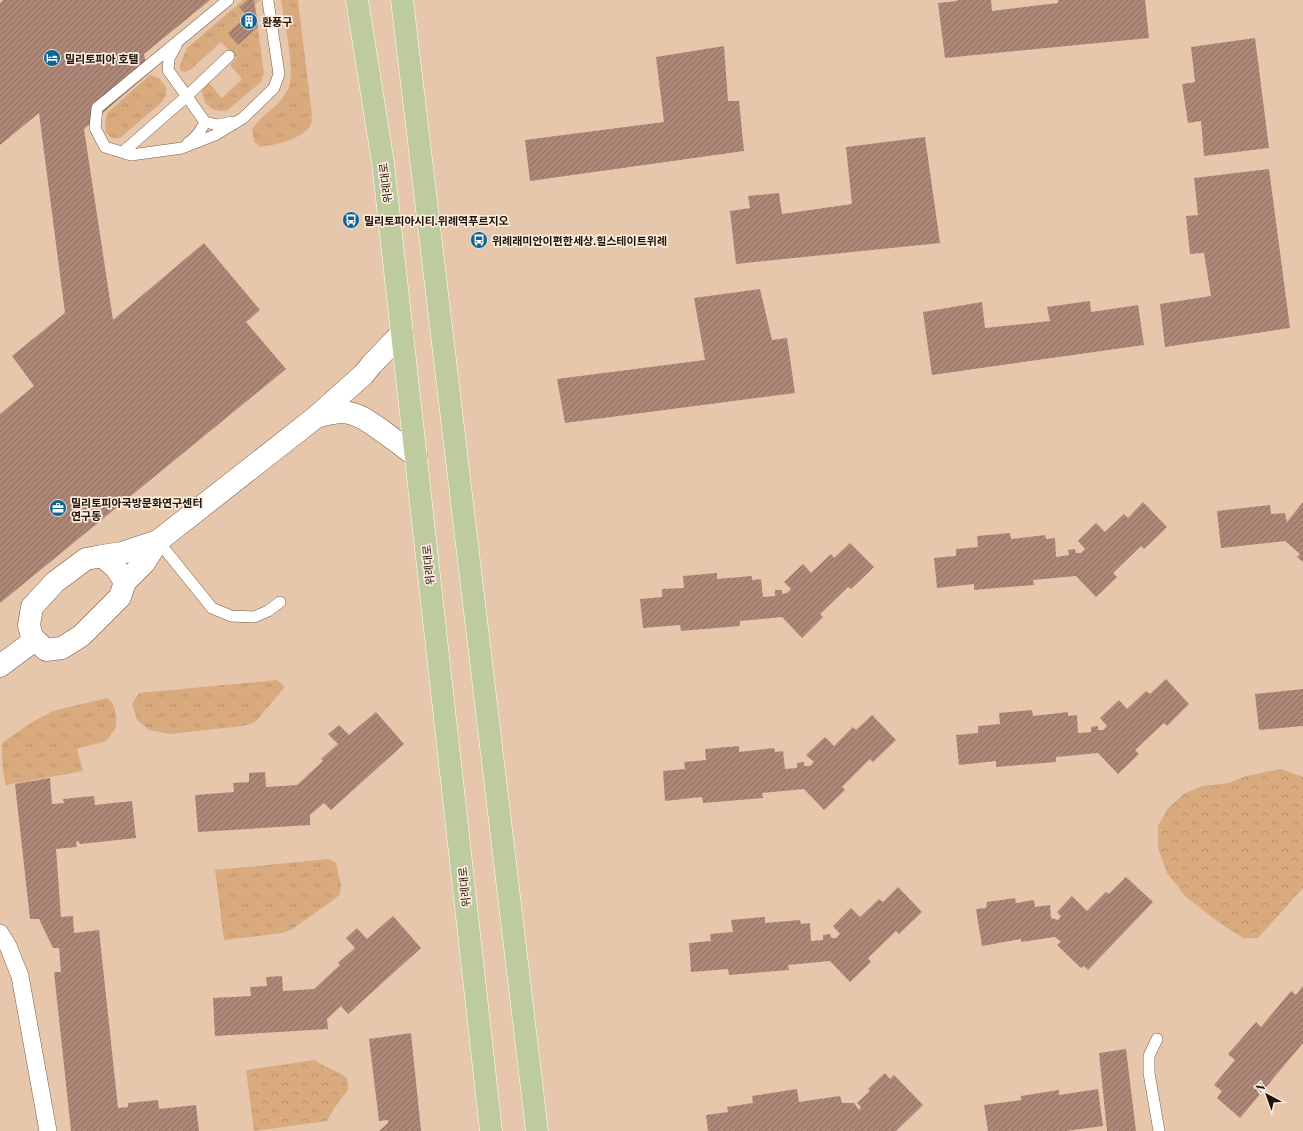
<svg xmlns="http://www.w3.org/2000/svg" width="1303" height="1131" font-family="'Playfair Display','Noto Sans KR',serif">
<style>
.grass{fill:url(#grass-tufts)}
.forest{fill:url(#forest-crowns)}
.building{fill:url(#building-hatch)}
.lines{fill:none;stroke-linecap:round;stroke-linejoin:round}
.service-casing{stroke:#785c43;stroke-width:12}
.pedestrian-casing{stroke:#785c43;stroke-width:18}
.minor-casing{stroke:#785c43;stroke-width:23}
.primary-casing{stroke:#fff;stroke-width:23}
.service{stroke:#fff;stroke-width:11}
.pedestrian{stroke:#fff;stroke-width:17}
.minor{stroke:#fff;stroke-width:22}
.primary{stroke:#becb9e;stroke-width:22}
.labels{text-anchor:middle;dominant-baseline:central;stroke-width:3.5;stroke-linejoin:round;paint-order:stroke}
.poi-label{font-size:11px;font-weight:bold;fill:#1e1309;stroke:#fcebdd;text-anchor:start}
.street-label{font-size:11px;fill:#1e1309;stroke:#fcebdd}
</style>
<defs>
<pattern id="grass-tufts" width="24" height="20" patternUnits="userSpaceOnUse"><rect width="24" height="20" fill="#daaa7f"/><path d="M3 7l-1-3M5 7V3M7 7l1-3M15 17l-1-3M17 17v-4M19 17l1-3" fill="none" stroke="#bb916c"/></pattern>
<pattern id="forest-crowns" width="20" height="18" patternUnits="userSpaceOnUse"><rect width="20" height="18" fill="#daaa7f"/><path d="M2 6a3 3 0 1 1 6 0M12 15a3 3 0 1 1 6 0" fill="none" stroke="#bb916c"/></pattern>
<pattern id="building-hatch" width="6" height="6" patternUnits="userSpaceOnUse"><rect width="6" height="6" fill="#ad8777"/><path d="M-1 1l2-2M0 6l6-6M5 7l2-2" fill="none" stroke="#8c6d60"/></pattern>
</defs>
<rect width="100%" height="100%" fill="#e7c7ac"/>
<!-- grass -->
<path class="grass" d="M243 0H261L255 4 264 74 261 82 228 110C213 114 202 105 202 89L209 83 222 98 242 79 230 65 237 58 221 42 190 70 184 72 180 70V64L187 48Z
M281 0H298L312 115C311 118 312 122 311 124 305 139 274 145 260 147L254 142 252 129C261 115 279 107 287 91 297 73 284 22 281 0Z
M150 75 159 78 166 87V96L160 104 120 138 113 139 106 133 105 124 107 113Z
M277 680 285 687 258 719 253 723 243 726 169 734 149 730 137 720 132 704 139 693Z
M107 698C117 705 116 716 116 728L106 741 77 749 83 771 6 785C3 773 0 752 3 742L34 721 53 711Z
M329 859 336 863 341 885 340 893 336 898 291 930 282 933 224 940 215 870Z"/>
<!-- forest -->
<path class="forest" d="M1281 769 1303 777V888L1258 938H1243L1218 922 1185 896 1167 873 1158 848V826L1168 808 1184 794 1202 786 1228 783 1246 776Z
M315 1060C325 1068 337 1070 347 1078L348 1090 333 1110 327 1121 254 1131 246 1070Z"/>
<!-- building -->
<path class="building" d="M3 0H210L144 54 148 74 84 129 113 320 204 243 260 310 246 322 286 369 0 603V414L34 386 12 356 65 313 39 113 0 145V3Z
M248 0H254L258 27 238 45 228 33 247 16 239 7Z
M957 0H991L992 11 1058 3V0H1145L1149 38 945 58 938 3 957 1Z
M1255 38 1269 148 1204 156 1201 121 1188 123 1182 84 1195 82 1191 47Z
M724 46 728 101H739L744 151 530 181 525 140 664 122 656 57Z
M925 137 940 243 736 264 730 211 750 208 748 196 779 193 782 214 852 204 846 147Z
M1269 169 1290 328 1165 347 1160 304 1211 296 1204 253 1190 254 1186 216 1198 215 1194 178Z
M760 289 772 340 787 338 795 393 565 423 557 379 705 360 694 298Z
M1090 301 1091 312 1138 305 1144 345 932 375 923 312 982 302 985 328 1050 321 1047 307Z
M1143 502 1167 527 1144 549 1141 546 1113 573 1117 577 1096 597 1076 576 1033 580 1034 585 974 590V584L937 588 934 558 956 556V549L978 547 977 536 1010 533 1011 539 1045 535 1046 539 1055 538 1056 557 1069 555 1068 550 1075 549 1076 553H1081L1085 549 1078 541 1096 523 1105 532 1124 514 1128 518Z
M1303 502V562L1297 557 1300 554 1285 541 1221 548 1217 511 1270 505 1271 514 1285 513 1287 522Z
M850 543 874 567 851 589 848 587 820 614 823 617 802 638 782 617 740 621V626L681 631 680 625 643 628 640 599 662 597V589L684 588 683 576 717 573V579L752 576V580L761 579 763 597 775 596V590H782V594L787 593 791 589 784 582 803 564 811 573 831 554 834 558Z
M1166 679 1189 704 1167 726 1164 723 1135 750 1139 754 1118 774 1098 753 1056 757V762L996 767V761L959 765 956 735 978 733V726L1000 724 999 713 1032 710 1033 716 1068 712V716L1077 715 1078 733 1091 732V727L1098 726V730H1103L1107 726 1100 718 1119 700 1127 709 1146 691 1150 694Z
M1303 689V726L1259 730 1255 694Z
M376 712 404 744 331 810 324 803 310 815V825L198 832 195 795 234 792 233 783 249 782V773L265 772 266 787 297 785 323 761 321 759 338 744 328 734 339 725 349 735Z
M872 715 896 740 873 762 870 759 842 787 845 790 824 810 804 789 762 793 763 798 703 803 702 797 665 801 663 771 685 769 684 762 706 760 705 749 739 746V752L774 748 775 752 783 751 785 769 797 768V763L804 762V766H810L814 762 806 755 825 737 834 746 853 727 856 730Z
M50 778 52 804 64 803 63 799 94 796 95 805 132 801 136 838 80 844 78 841 76 842 77 847 56 849 61 917 73 916 74 933 99 930 118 1108 128 1107V1103L158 1100 159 1109 196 1105 199 1131H71L54 972H61L59 948H53L39 919H30L15 784Z
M1126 877 1153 902 1088 970 1084 966 1081 968 1057 945 1061 942 1055 937 1021 942V939L982 946 976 909 986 908 987 902 1015 898 1016 903 1034 900 1035 907 1050 905 1051 918 1058 920 1061 916 1057 912 1072 896 1087 911 1106 892 1109 894Z
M898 887 922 912 899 934 896 931 868 958 871 962 850 982 830 961 788 965 789 970 729 975 728 969 691 972 689 943 711 941 710 934 733 932 731 920 765 917V923L800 920 801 924 810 923 811 941 823 940V935L830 934 831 938H836L840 934 833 926 851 908 860 917 879 899 883 902Z
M393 916 421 948 348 1014 341 1006 327 1019 328 1029 215 1036 213 998 251 996 250 987 267 986 266 977 282 976 283 991 314 989 340 965 338 963 355 948 346 938 357 928 367 939Z
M1303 986V1043L1240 1118 1217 1098 1222 1091 1214 1085 1235 1060 1228 1054 1256 1022 1261 1027 1291 991 1296 995Z
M411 1033 421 1131H379L388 1123V1120L379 1121 369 1039Z
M1126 1049 1136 1131H1107L1099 1053Z
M885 1073 890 1079 894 1075 923 1105 896 1131H708L706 1115 728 1112 727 1107 753 1103 752 1096 797 1089 799 1102 840 1096 842 1103H854L859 1110 861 1107 857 1103 870 1091 868 1089Z
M1098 1089 1103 1126 1066 1131H988L984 1105 1021 1100V1096L1059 1090V1095Z"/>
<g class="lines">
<!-- service casing -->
<g class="service-casing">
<path id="service" d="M228 0 97 108 95 128 105 147 131 155 182 148 215 135 243 118 274 88 279 74 268 1
M176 46 169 58 168 70 205 122 218 125 232 122
M188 143C197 137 201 131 205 122
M123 152 187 96 229 56
M158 541 212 608 231 616 254 617 268 611 280 602
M1157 1039 1149 1056V1073L1159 1131"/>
</g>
<!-- pedestrian casing -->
<g class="pedestrian-casing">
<path id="pedestrian" d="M0 933 8 946 20 976 48 1131"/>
</g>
<!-- minor casing -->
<g class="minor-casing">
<path id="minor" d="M316 417C328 414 341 410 353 414 369 418 401 446 416 456
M102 556 116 568 125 582 120 597 81 636 62 648 46 650 32 637 29 625 32 607 55 582 86 559Z
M102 556 122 553 158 541
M125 582 144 563 158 541 316 417 364 374 372 364 402 333
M0 666 35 640"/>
</g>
<!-- primary casing -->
<g class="primary-casing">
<path id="primary" d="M357 0 383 163 491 1131
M402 0 537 1131"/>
</g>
<!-- service -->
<use href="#service" class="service"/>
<!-- pedestrian -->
<use href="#pedestrian" class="pedestrian"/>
<!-- minor -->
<use href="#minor" class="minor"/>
<!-- primary -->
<use href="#primary" class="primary"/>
</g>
<!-- icons -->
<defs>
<g id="building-disc" transform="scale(0.9)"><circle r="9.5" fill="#116395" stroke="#fcebdd"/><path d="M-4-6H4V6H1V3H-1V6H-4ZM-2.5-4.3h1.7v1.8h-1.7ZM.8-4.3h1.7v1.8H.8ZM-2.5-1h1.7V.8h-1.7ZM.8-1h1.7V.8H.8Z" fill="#fff"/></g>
<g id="hotel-disc" transform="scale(0.9)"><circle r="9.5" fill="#116395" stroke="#fcebdd"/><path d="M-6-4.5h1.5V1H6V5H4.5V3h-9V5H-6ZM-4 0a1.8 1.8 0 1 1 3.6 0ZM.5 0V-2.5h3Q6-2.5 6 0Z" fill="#fff"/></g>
<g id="bus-disc" transform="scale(0.9)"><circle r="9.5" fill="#116395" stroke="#fcebdd"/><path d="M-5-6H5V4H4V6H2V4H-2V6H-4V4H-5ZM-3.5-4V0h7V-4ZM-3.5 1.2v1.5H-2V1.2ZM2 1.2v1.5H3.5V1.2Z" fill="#fff"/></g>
<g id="office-disc" transform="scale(0.9)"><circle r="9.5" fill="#116395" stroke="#fcebdd"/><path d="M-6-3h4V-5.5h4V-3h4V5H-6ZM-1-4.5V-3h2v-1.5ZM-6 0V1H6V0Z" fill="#fff"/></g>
</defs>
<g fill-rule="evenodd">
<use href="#building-disc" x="249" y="21"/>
<use href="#hotel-disc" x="52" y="58"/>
<use href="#bus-disc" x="351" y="220"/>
<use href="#bus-disc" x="479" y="240"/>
<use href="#office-disc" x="58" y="508"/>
</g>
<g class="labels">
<!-- poi labels -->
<g class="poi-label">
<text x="262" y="21">환풍구</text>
<text x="65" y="58">밀리토피아 호텔</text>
<text x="364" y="220">밀리토피아시티.위례역푸르지오</text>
<text x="492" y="240">위례래미안이편한세상.힐스테이트위례</text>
<text x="71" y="502">밀리토피아국방문화연구센터<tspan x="71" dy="13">연구동</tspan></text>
</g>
<!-- street labels -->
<g class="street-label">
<text transform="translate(385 183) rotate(-97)">위례대로</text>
<text transform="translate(428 565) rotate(-96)">위례대로</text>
<text transform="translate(464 887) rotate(-96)">위례대로</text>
</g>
</g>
<!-- north arrow -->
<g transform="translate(1267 1095) rotate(319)" stroke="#fcebdd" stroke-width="3" paint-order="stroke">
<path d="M0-3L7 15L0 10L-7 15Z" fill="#1e1309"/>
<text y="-6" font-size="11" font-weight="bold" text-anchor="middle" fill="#1e1309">N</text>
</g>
</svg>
